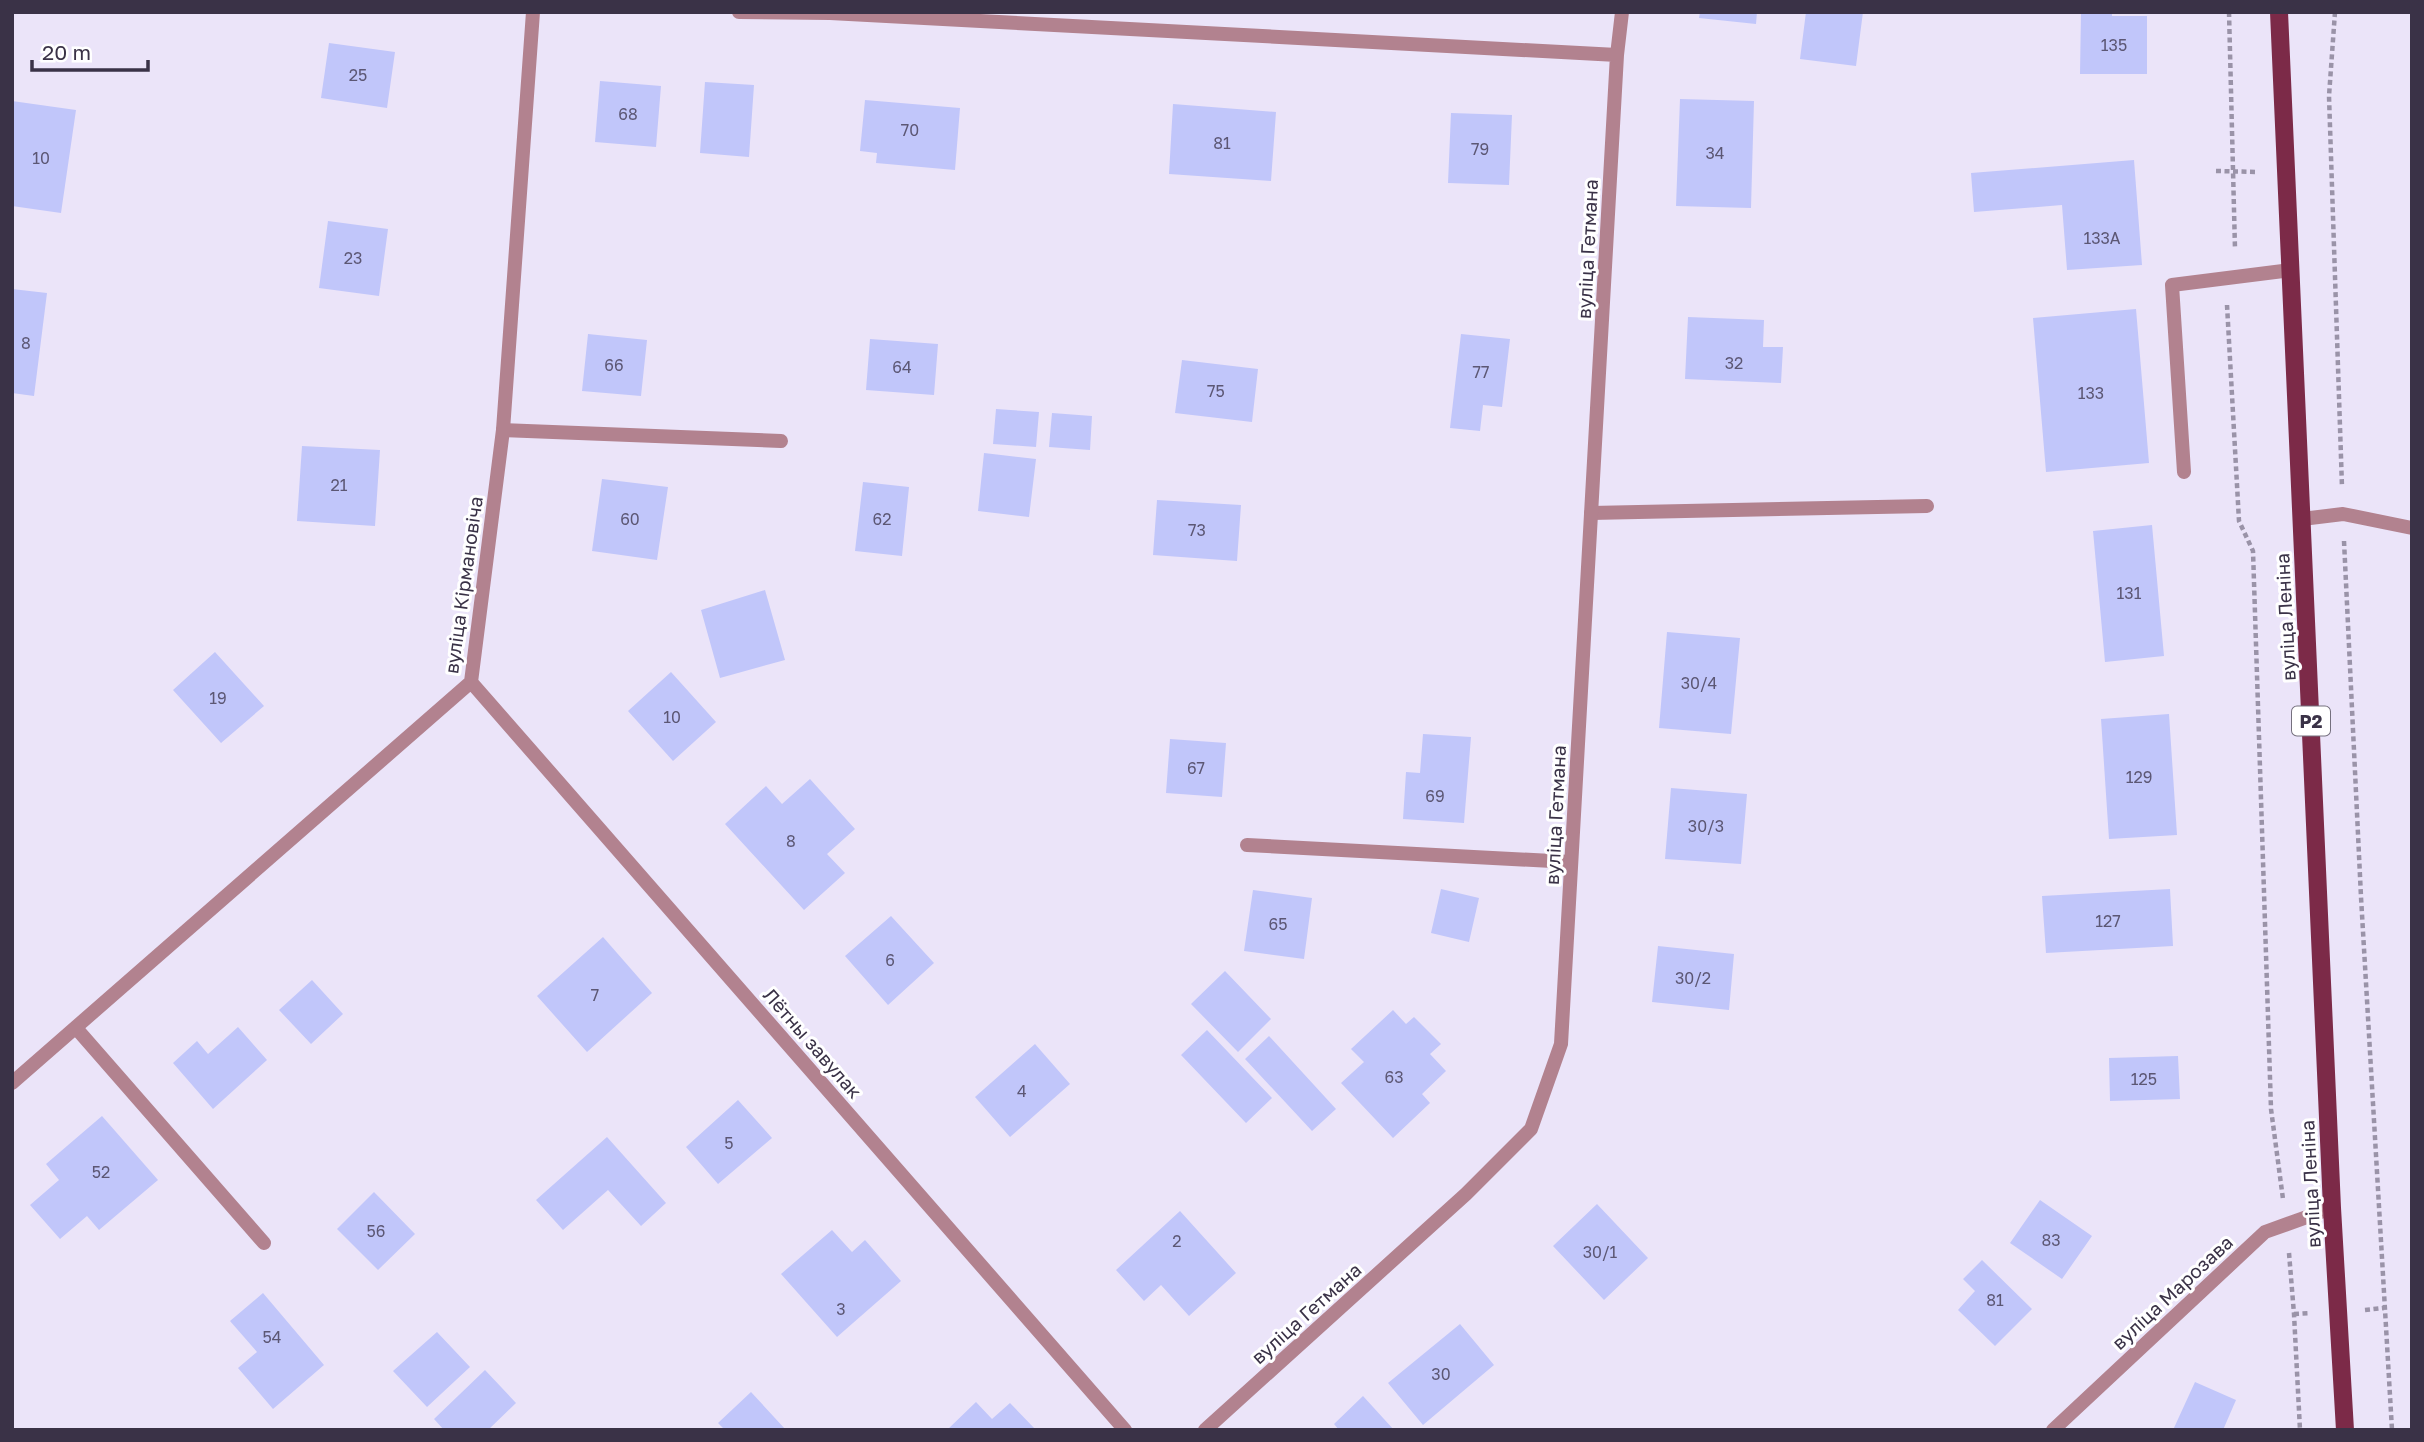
<svg xmlns="http://www.w3.org/2000/svg" width="2424" height="1442" font-family="'Golos Text',sans-serif">
<style>
.building{fill:#c1c6fa}
.lines{fill:none;stroke-linecap:round;stroke-linejoin:round}
.path{stroke:#9a93a8;stroke-width:4.5;stroke-dasharray:5 3.5;stroke-linecap:butt}
.service{stroke:#b2828f;stroke-width:14}
.minor{stroke:#b2828f;stroke-width:14}
.primary{stroke:#7c2a48;stroke-width:18}
.labels{text-anchor:middle;dominant-baseline:central;stroke-width:6;stroke-linejoin:round;paint-order:stroke}
.number-label{font-size:16px;fill:#5c5774}
.shield{fill:#fff;stroke:#75707e;stroke-width:2}
.shield-label{font-size:18px;font-weight:bold;fill:#3a3247}
.street-label{font-size:19px;fill:#3a3247;stroke:#fff}
</style>
<rect width="100%" height="100%" fill="#ebe4f9"/>
<!-- building -->
<path class="building" d="M1700 12H1757L1756 24 1699 18Z
M1806 12H1863L1856 66 1800 59Z
M2081 12H2112V16H2147V74H2080Z
M329 43 395 52 387 108 321 98Z
M600 81 661 86 656 147 595 142Z
M705 82 754 85 749 157 700 153Z
M1680 99 1754 101 1751 208 1676 206Z
M865 100 960 108 955 170 876 163 877 153 860 151Z
M12 101 76 110 61 213 12 206Z
M1173 104 1276 112 1271 181 1169 174Z
M1451 113 1512 115 1509 185 1448 183Z
M2134 160 2142 265 2067 270 2062 205 1974 212 1971 173Z
M328 221 388 229 379 296 319 288Z
M12 289 47 293 34 396 12 393Z
M2136 309 2149 463 2046 472 2033 318Z
M1688 317 1764 320 1763 347H1783L1781 383 1685 379Z
M588 334 647 340 641 396 582 391Z
M1461 334 1510 339 1502 407 1483 405 1480 431 1450 428Z
M870 339 938 344 934 395 866 390Z
M1182 360 1258 369 1252 422 1175 413Z
M996 409 1039 412 1036 447 993 444Z
M1052 413 1092 416 1090 450 1049 447Z
M302 446 380 450 375 526 297 521Z
M984 453 1036 459 1029 517 978 511Z
M602 479 668 487 657 560 592 551Z
M863 482 909 487 902 556 855 551Z
M1157 500 1241 505 1237 561 1153 555Z
M2152 525 2164 656 2105 662 2093 531Z
M765 590 785 660 720 678 701 610Z
M1667 632 1740 638 1731 734 1659 728Z
M215 652 264 706 221 743 173 690Z
M671 672 716 722 673 761 628 711Z
M2169 714 2177 835 2109 839 2101 719Z
M1423 734 1471 737 1464 823 1403 819 1406 772 1420 773Z
M1170 739 1226 743 1222 797 1166 793Z
M810 779 855 829 827 854 845 873 804 910 725 824 766 786 782 804Z
M1671 788 1747 794 1741 864 1665 859Z
M1441 889 1479 898 1469 942 1431 933Z
M2170 889 2173 946 2046 953 2042 896Z
M1253 890 1312 898 1304 959 1244 951Z
M891 916 934 963 888 1005 845 956Z
M603 937 652 993 587 1052 537 996Z
M1658 946 1734 954 1729 1010 1652 1002Z
M1225 971 1271 1019 1238 1052 1191 1004Z
M312 980 343 1014 311 1044 279 1010Z
M1393 1010 1406 1024 1414 1017 1441 1044 1430 1054 1446 1071 1422 1094 1430 1103 1393 1138 1341 1083 1364 1062 1351 1049Z
M238 1027 267 1060 213 1109 173 1063 197 1041 208 1054Z
M1207 1030 1272 1098 1246 1123 1181 1055Z
M1269 1036 1336 1109 1312 1131 1245 1059Z
M1035 1044 1070 1084 1010 1137 975 1097Z
M2178 1056 2180 1099 2110 1101 2109 1058Z
M738 1100 772 1138 718 1184 686 1147Z
M102 1116 158 1180 99 1230 87 1216 60 1239 30 1205 59 1180 46 1164Z
M607 1137 666 1203 641 1226 608 1190 563 1230 536 1200Z
M374 1192 415 1234 378 1270 337 1229Z
M2040 1200 2092 1236 2062 1279 2010 1243Z
M1597 1204 1648 1258 1604 1300 1553 1246Z
M1180 1211 1236 1273 1189 1316 1161 1285 1144 1301 1116 1270Z
M832 1230 852 1252 865 1240 901 1281 837 1337 781 1274Z
M1982 1260 2032 1309 1995 1346 1958 1310 1975 1291 1963 1279Z
M263 1293 324 1365 273 1409 238 1368 257 1352 230 1321Z
M1460 1324 1494 1365 1423 1425 1388 1383Z
M437 1332 470 1367 427 1407 393 1371Z
M485 1370 516 1403 488 1430H444L434 1419Z
M2195 1382 2236 1400 2223 1430H2173Z
M751 1392 786 1430H725L718 1423Z
M1363 1396 1394 1430H1339L1334 1424Z
M976 1402 992 1419 1010 1403 1036 1430H947Z"/>
<g class="lines">
<!-- path -->
<path class="path" d="M2229 12 2235 249
M2335 12 2329 96 2342 487
M2216 171 2257 172
M2227 305 2239 521 2253 551 2271 1109 2283 1199
M2344 541 2361 897 2392 1430
M2289 1253 2294 1314 2300 1430
M2365 1310 2384 1308
M2294 1314 2311 1313"/>
<!-- service -->
<path class="service" d="M503 430 781 441
M2184 472 2172 285 2291 270
M1591 513 1927 506
M2302 519 2343 514 2412 528
M1247 845 1571 862
M76 1028 264 1243"/>
<!-- minor -->
<path class="minor" d="M739 12 830 13 1617 55 1561 1044 1531 1129 1466 1194 1205 1430
M1617 55 1622 12
M471 682 1125 1430
M12 1083 471 682 503 430 533 12
M2053 1430 2265 1232 2332 1208"/>
<!-- primary -->
<path class="primary" d="M2279 12 2332 1208 2345 1430"/>
</g>
<g class="labels">
<!-- number labels -->
<g class="number-label">
<text x="2114" y="45">135</text>
<text x="358" y="75">25</text>
<text x="628" y="114">68</text>
<text x="910" y="130">70</text>
<text x="1222" y="143">81</text>
<text x="1480" y="149">79</text>
<text x="1715" y="153">34</text>
<text x="41" y="158">10</text>
<text x="2102" y="238">133А</text>
<text x="353" y="258">23</text>
<text x="26" y="343">8</text>
<text x="1734" y="363">32</text>
<text x="614" y="365">66</text>
<text x="902" y="367">64</text>
<text x="1481" y="372">77</text>
<text x="1216" y="391">75</text>
<text x="2091" y="393">133</text>
<text x="339" y="485">21</text>
<text x="630" y="519">60</text>
<text x="882" y="519">62</text>
<text x="1197" y="530">73</text>
<text x="2129" y="593">131</text>
<text x="1699" y="683">30/4</text>
<text x="218" y="698">19</text>
<text x="672" y="717">10</text>
<text x="1196" y="768">67</text>
<text x="2139" y="777">129</text>
<text x="1435" y="796">69</text>
<text x="1706" y="826">30/3</text>
<text x="791" y="841">8</text>
<text x="2108" y="921">127</text>
<text x="1278" y="924">65</text>
<text x="890" y="960">6</text>
<text x="1693" y="978">30/2</text>
<text x="595" y="995">7</text>
<text x="1394" y="1077">63</text>
<text x="2144" y="1079">125</text>
<text x="1022" y="1091">4</text>
<text x="729" y="1143">5</text>
<text x="101" y="1172">52</text>
<text x="376" y="1231">56</text>
<text x="2051" y="1240">83</text>
<text x="1177" y="1241">2</text>
<text x="1600" y="1252">30/1</text>
<text x="1995" y="1300">81</text>
<text x="841" y="1309">3</text>
<text x="272" y="1337">54</text>
<text x="1441" y="1374">30</text>
</g>
<!-- shield labels -->
<rect class="shield" x="2292" y="706.5" width="38" height="29" rx="5"/>
<g class="shield-label">
<text x="2311" y="721">Р2</text>
</g>
<!-- street labels -->
<g class="street-label">
<text transform="translate(1587 249) rotate(-87)">вуліца Гетмана</text>
<text transform="translate(463 585) rotate(-82)">вуліца Кірмановіча</text>
<text transform="translate(2285 617) rotate(-93)">вуліца Леніна</text>
<text transform="translate(1555 815) rotate(-87)">вуліца Гетмана</text>
<text transform="translate(813 1043) rotate(49)">Лётны завулак</text>
<text transform="translate(2310 1184) rotate(-93)">вуліца Леніна</text>
<text transform="translate(2172 1292) rotate(-43)">вуліца Марозава</text>
<text transform="translate(1306 1313) rotate(-42)">вуліца Гетмана</text>
</g>
</g>
<!-- border -->
<rect width="2424" height="1442" fill="none" stroke="#3a3247" stroke-width="28"/>
<!-- scale -->
<path d="M32 60v10h116v-10" fill="none" stroke="#3a3247" stroke-width="3.5"/>
<text x="42" y="60" font-size="21" fill="#3a3247" stroke="#ffffff" stroke-width="5" paint-order="stroke">20 m</text>
</svg>
